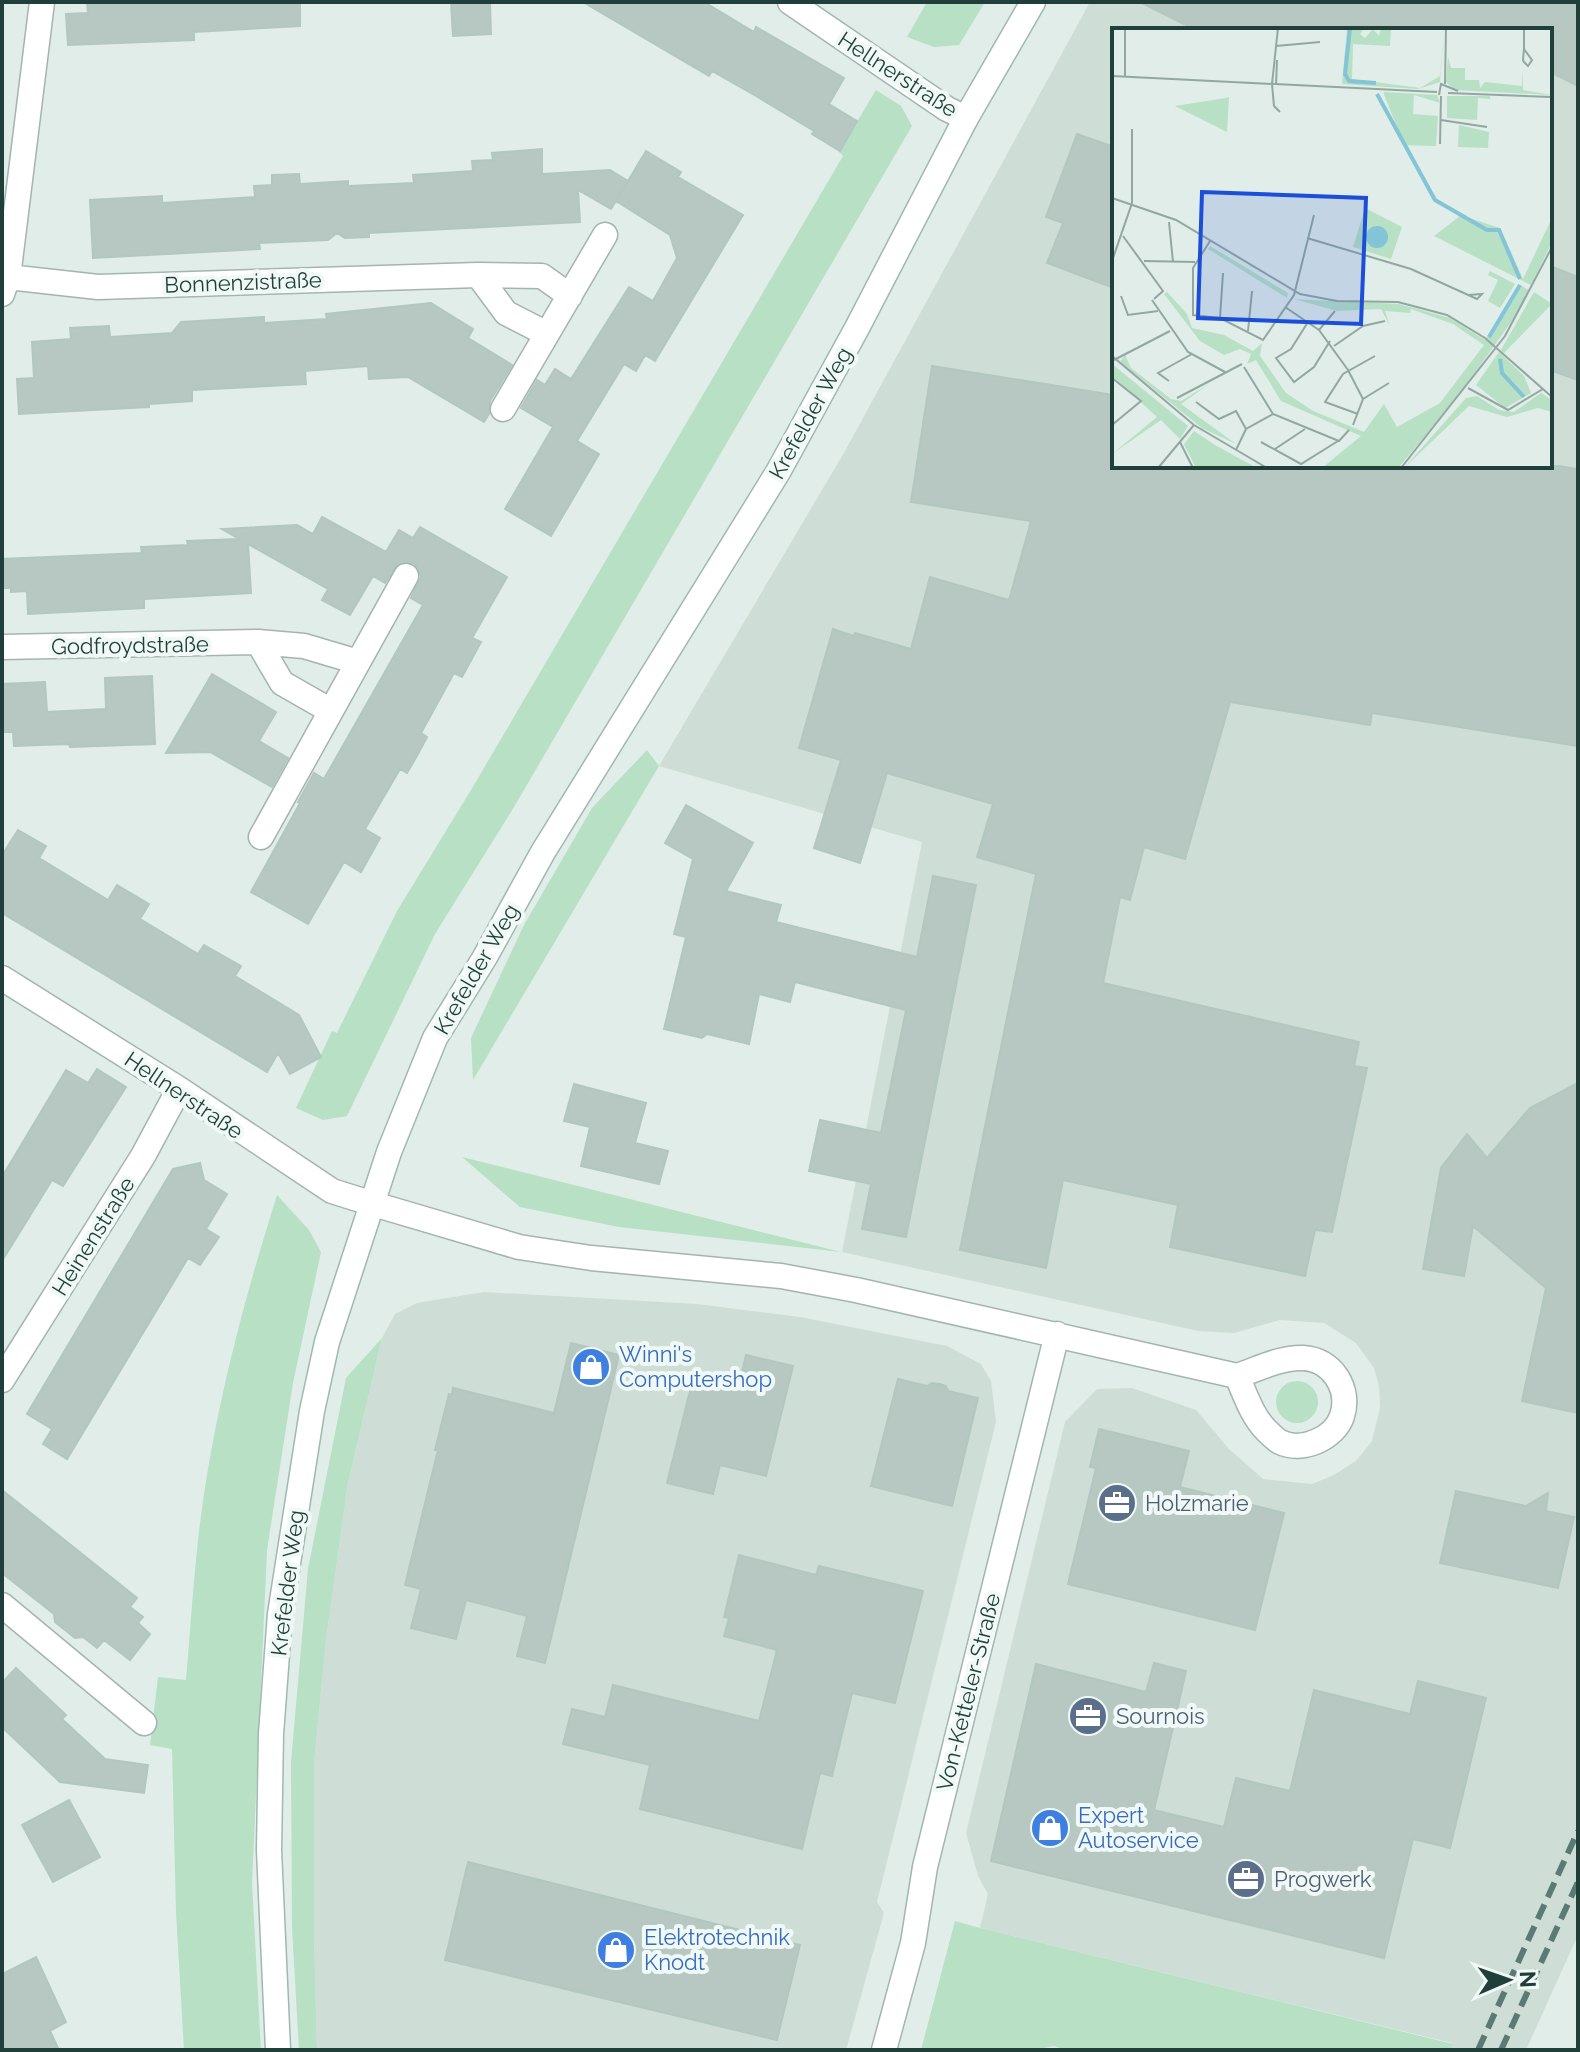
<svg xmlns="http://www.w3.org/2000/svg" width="1580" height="2052" font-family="Raleway,sans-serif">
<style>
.built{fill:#cfddd7;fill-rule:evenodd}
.green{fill:#b7e0c5}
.building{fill:#b6c8c1;stroke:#b2c7c0;stroke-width:2}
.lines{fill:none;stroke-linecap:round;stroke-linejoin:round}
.street-casing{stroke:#a3b5b0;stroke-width:27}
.secondary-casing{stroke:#9eb9b1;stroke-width:27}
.street{stroke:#fff;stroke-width:24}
.secondary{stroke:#fff;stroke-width:24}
.rail{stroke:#5a7b74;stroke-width:6;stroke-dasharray:16 8;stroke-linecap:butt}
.labels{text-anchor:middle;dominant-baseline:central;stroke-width:8;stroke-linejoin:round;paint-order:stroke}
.street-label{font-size:22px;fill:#1f3f38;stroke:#f1f9f6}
.shop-label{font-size:22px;fill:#366cbe;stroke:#f1f9f6;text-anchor:start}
.service-label{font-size:22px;fill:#4e5e75;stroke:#f1f9f6;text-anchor:start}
.inset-river{fill:none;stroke:#83c5d7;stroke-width:4}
.inset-road{fill:none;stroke:#93a7a2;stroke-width:2}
.view{fill:#1d4ed8;fill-opacity:0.15;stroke:#1d4ed8;stroke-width:4}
.inset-edge{fill:none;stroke:#1f3f38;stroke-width:4}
</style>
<rect width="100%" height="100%" fill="#e1ede8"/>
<!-- built -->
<path class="built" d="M1090 2H1578V1935L1526 2050H1450L1452 2043 980 1928 988 1894 978 1876 966 1833 1065 1422 1097 1389 1132 1388 1196 1410 1229 1449 1263 1479 1312 1484 1334 1475 1357 1460 1372 1441 1380 1408 1379 1386 1374 1368 1356 1343 1324 1323 1280 1320 1234 1333 1198 1331 842 1252 922 842 659 766 845 451ZM1114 30H1550V466H1114Z
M484 1292 697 1304 800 1317 947 1346 981 1364 991 1381 996 1422 877 1902 884 1913 846 2050H317L314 1935V1764L326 1640 348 1483 382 1338 395 1314 417 1303Z"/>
<!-- green -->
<path class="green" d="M927 2H985L959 45 934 47 907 37Z
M876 90 901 106 912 126 514 807 435 934 347 1116 323 1120 296 1108 332 1031 337 1033 397 911 474 785 843 156 839 152Z
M647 750 659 766 473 1080 471 1038 524 925 592 808Z
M462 1157 841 1252 619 1227 520 1207Z
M277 1195 309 1230 321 1252 293 1383 267 1550 252 1883 261 2050H184L176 1912 172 1749 150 1745 158 1677 186 1680C190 1633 193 1586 198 1540 211 1423 242 1306 277 1195Z
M382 1338 348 1483 326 1640 314 1764V1935L317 2050H299L292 1927 291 1762 308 1569 346 1378Z
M1276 1402a21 21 0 1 1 42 0a21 21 0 1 1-42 0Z
M955 1921 980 1928 1453 2044 1450 2050H1066L1054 2046 1033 2050H921Z"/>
<!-- building -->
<path class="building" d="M87 2H300V26L194 32V40L68 45 66 14 88 13Z
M451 2H490L491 34 453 36Z
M583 2H704L754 32 756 27 844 78 829 104 857 121 840 151 812 134 814 131 756 96 712 71 709 76Z
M1140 2H1578V86L1550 72V30H1196Z
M1077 134 1114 147V288L1047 263 1063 223 1046 217Z
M542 149V174L610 170 628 181 611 209 578 190 580 222 369 233V237L345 238 337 233 328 240 259 243 260 249 93 258 90 200 162 196V203L255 197 254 186 272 185V175L299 174 300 184 348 181V186L414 183 413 175 473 171 472 161 493 160 492 153Z
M646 151 681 172 678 177 743 215 655 361 645 355 636 371 624 364 577 441 599 454 551 536 505 509 553 427 521 408 537 380 545 385 555 369 571 379 629 287 653 301 677 258 670 235 616 201Z
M1550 266 1578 277V380L1550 370Z
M431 303 473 329 468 338 512 365 490 401 489 414 484 422 408 377 369 379 368 366 305 371 306 384 192 390V401L149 404V407L19 414 17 379 34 378 32 342 71 339 70 328 109 326 110 337 172 333 181 322 264 317V323L327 319 326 314Z
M932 366 1114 395V466H1559L1578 469V746L1372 713 1370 725 1230 702 1185 859 1144 847 1130 900 1120 897 1103 983 1359 1042 1354 1066 1367 1068 1332 1232 1315 1230 1305 1276 1170 1247 1178 1205 1063 1180 1046 1268 960 1250 1036 874 977 857 993 804 887 773 860 863 814 848 841 760 799 748 833 629 854 636 855 633 911 649 930 577 1009 600 1031 521 911 502Z
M322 517 386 552 399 530 413 538 420 527 507 577 472 638 481 642 462 677 454 673 421 733 427 737 418 754 407 773 400 769 365 829 380 838 361 872 344 862 308 924 251 892 300 803 298 802 314 773 324 779 423 605 411 598 421 577 418 568 413 563H399L385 583 373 576 350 615 322 600 328 589 248 544 251 593 144 599V608L28 614 27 591 11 592V588H2V559L142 553 141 547 188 545 187 541 239 539 222 529 297 525 313 534Z
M212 674 276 712 259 741 288 758 272 787 210 752 166 753Z
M152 676 155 744 70 747 69 744 14 746 13 732H2V684L45 682 47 712 106 709 105 678Z
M686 805 753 843 726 891 781 905 776 922 917 957 933 876 976 885 906 1237 862 1229 871 1184 809 1171 820 1120 881 1133 906 1010 795 982 790 1002 759 994 749 1044 707 1034 702 1038 664 1029 686 937 674 934 693 859 665 843Z
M18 830 46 846 39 858 108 900 117 885 149 904 140 919 198 954 204 945 241 966 235 976 299 1015 321 1057 290 1074 278 1053 267 1072 2 913V855Z
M97 1069 126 1087 63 1186 52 1180 2 1261V1177L66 1070 88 1083Z
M1578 1083V1413L1522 1401 1546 1288 1473 1226 1464 1276 1423 1269 1441 1168 1467 1134 1487 1158 1530 1108Z
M574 1084 646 1103 635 1143 668 1151 659 1184 581 1166 590 1127 564 1121Z
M200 1163 204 1180 227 1194 206 1229 219 1237 200 1265 188 1258 67 1459 43 1444 52 1429 27 1414 173 1169Z
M571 1343 619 1355 545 1663 517 1656 527 1616 466 1600 456 1639 411 1628 421 1589 405 1585 438 1450H435L449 1394 452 1395 453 1388 554 1413Z
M746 1355 793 1366 766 1476 720 1465 713 1494 667 1483 694 1375 739 1386Z
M898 1379 927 1386 932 1383 940 1384 946 1386 948 1391 978 1398 952 1506 871 1486Z
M1099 1429 1189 1451 1180 1487 1284 1513 1255 1630 1068 1584 1096 1468 1090 1467Z
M2 1490 137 1598 130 1607 143 1617 138 1623 150 1634 130 1660 104 1640 97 1648 83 1637 75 1638 55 1622 54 1614 2 1573Z
M1456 1491 1526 1506 1548 1493 1546 1511 1574 1517 1558 1588 1440 1563Z
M739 1555 816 1575 819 1566 923 1591 895 1703 852 1693 832 1776 820 1773 802 1849 640 1809 650 1765 563 1744 572 1709 605 1717 613 1685 759 1721 777 1650 724 1636 729 1618 724 1617Z
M1154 1663 1186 1671 1154 1810 1224 1827 1236 1778 1290 1791 1314 1690 1410 1714 1418 1681 1486 1698 1450 1848 1413 1839 1384 1958 991 1861 1036 1664 1146 1692Z
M16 1668 66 1715 62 1719 105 1759 148 1765 144 1793 60 1782 2 1727V1683Z
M69 1800 100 1857 53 1882 22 1825Z
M468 1862 800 1945 777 2040 445 1960Z
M36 1957 66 2022 50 2031 59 2050H2V1974Z"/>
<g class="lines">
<!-- street casing -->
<g class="street-casing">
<path id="street" d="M790 2 947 109 966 118
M478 275 506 313 547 334
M8 277 98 287 478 275 542 276 570 296
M2 294 8 277 42 2
M503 409 605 235
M258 642 282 683 331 711
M2 647 258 642 304 646 358 662
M261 837 406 576
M2 978 179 1089 332 1191 370 1203 519 1247 591 1258 781 1276 856 1290 1237 1376C1258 1369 1281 1357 1303 1358 1332 1359 1351 1389 1342 1416 1335 1438 1302 1453 1280 1442 1276 1440 1270 1434 1266 1430 1252 1416 1245 1394 1237 1376
M2 1380 143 1156 179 1089
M2 1605 144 1723
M884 2050 913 1943 925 1867 1057 1334"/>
</g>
<!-- secondary casing -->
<g class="secondary-casing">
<path id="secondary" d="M278 2050 269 1850 271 1734 280 1614 312 1411 327 1342 389 1152 435 1038 485 957 543 852 778 472 857 328 966 118 1033 2"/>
</g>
<!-- street -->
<use href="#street" class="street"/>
<!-- secondary -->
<use href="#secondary" class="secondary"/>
<!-- rail -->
<path class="rail" d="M1478 2050 1578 1831
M1501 2050 1578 1882"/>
</g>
<!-- icons -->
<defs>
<g id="shop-disc" transform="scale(2)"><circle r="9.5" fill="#3f7fe0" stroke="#f1f9f6"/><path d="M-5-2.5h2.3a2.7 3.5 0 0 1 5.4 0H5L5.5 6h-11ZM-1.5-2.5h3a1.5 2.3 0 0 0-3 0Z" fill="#fff"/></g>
<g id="office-disc" transform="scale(2)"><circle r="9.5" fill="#5c6f8a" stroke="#f1f9f6"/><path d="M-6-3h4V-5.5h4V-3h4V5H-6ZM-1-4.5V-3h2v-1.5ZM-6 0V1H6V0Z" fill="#fff"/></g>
</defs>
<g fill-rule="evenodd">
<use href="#shop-disc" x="591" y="1367"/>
<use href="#office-disc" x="1117" y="1503"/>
<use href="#office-disc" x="1088" y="1716"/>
<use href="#shop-disc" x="1050" y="1828"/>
<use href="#office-disc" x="1246" y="1879"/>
<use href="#shop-disc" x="616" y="1950"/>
</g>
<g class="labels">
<!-- street labels -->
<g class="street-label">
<text transform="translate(898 74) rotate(33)">Hellnerstraße</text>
<text transform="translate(243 282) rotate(-2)">Bonnenzistraße</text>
<text transform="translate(810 413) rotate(-61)">Krefelder Weg</text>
<text transform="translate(130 645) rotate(-1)">Godfroydstraße</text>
<text transform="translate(476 969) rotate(-60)">Krefelder Weg</text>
<text transform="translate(184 1095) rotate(34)">Hellnerstraße</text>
<text transform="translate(93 1236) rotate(-58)">Heinenstraße</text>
<text transform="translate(287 1583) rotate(-83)">Krefelder Weg</text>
<text transform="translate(968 1692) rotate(-76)">Von-Ketteler-Straße</text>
</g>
<!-- shop labels -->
<g class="shop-label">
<text x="619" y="1354">Winni's<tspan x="619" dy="25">Computershop</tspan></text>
<text x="1078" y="1815">Expert<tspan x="1078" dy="25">Autoservice</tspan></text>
<text x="644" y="1937">Elektrotechnik<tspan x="644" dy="25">Knodt</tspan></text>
</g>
<!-- service labels -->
<g class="service-label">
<text x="1145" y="1503">Holzmarie</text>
<text x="1116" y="1716">Sournois</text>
<text x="1274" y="1879">Progwerk</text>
</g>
</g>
<!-- overview -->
<g transform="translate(1112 28)">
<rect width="440" height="440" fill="#e1ede8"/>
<path d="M235 0H252L248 6 253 10 261 1 267 8 269 0H279L278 18 241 16 240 51 308 60 328 48 332 0 328 54 306 61 230 56ZM336 29 339 40H353V52H367L368 60 373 54 410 58 411 42V62L440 67 342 62 334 54ZM264 64 323 170 357 190 388 200 411 251 440 190V214L419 257 322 208 348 188 323 173 318 167ZM271 64 325 67 328 75 302 67 301 86 326 88 324 118 292 117ZM335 68H378V71L366 70 365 92 335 90ZM117 69 115 104 63 78 114 70ZM347 97 377 104 376 120 346 119ZM253 180 290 199 279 231 241 219ZM98 218 176 265 175 270 96 221ZM378 243 403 256 388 280 376 273 386 252 376 247ZM408 257 417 262 404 287 345 370 286 440H210L249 408 169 373 144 332 135 336 139 326 128 321 112 327 88 313 52 266 55 264 75 286 80 300 112 307 141 323 150 315 148 328 174 365 201 383 252 404 272 376 285 399 328 375 372 317 341 296 299 281 298 285 273 283 278 298 269 281 225 283 182 271 287 276 338 290 373 312ZM422 264 440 276 392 325 389 322ZM387 324 412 348 419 365 393 380 364 357ZM13 327 19 340 59 371 69 373 97 356 69 376 124 416 90 400 8 334ZM0 336 76 398 68 411 49 392 0 426 45 389 0 348ZM429 365 440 372V384L426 380 395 389 357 378 292 440 354 370 365 368 387 382 402 384ZM82 403 103 417 145 440H84L72 416Z" fill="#b7e0c5"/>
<path d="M254 209a11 11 0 1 1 22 0a11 11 0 1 1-22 0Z" fill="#83c5d7"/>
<path class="inset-river" d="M238 0 233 46 237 53 264 55M265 66 323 172 375 202H387L408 251M377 309 408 257M388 331 390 345 412 369"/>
<path class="inset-road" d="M166 0 160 56 162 78 168 84M164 18 208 14M412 21 420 32 416 38 412 34 411 32 412 21V0M0 48 325 64M13 49V0M333 56 334 0M164 57 165 32M336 65 440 69M327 67 329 56 346 63M329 92 375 99M328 116 329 68M0 170 64 192 188 266 225 273 286 274 335 287 373 310 440 369M57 194 61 234M11 208 51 263 42 271M195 210 299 241 365 271 370 266 356 267M98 213 81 240V287L108 290 151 312 182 267 202 187M0 233 20 175V101M32 233 83 234M9 268 16 287 46 283M40 272 76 324 113 344M173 279 207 302 236 342 251 371 241 397M108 290 111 245M196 294 179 321 164 330 182 354 202 339 218 313M207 302 223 283M136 303 140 263M222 318 251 298 273 293M0 328 82 397 155 440M2 332 58 303M132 339 161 386 227 413 237 402M0 350 29 373 0 397M57 353 46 345 80 326M356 360 396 382 431 361M65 370 130 336M251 371 277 355M84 374 107 391 124 383 134 401M246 386 213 374 231 346 263 328M68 414 81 440M149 414 189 436 226 413M163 421 193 401M124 422 134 401 161 386M46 440 82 397M289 440 393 308 440 219"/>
<path class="view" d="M90 164 254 170 249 296 86 290Z"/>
<rect width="440" height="440" class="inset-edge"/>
</g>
<!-- border -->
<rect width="1580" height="2052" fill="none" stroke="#1f3f38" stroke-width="8"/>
<!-- north arrow -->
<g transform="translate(1508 1980) rotate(88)" stroke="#f1f9f6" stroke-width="6" paint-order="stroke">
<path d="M0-6L14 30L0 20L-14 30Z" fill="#1f3f38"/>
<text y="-12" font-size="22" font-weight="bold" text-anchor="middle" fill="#1f3f38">N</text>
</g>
</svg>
